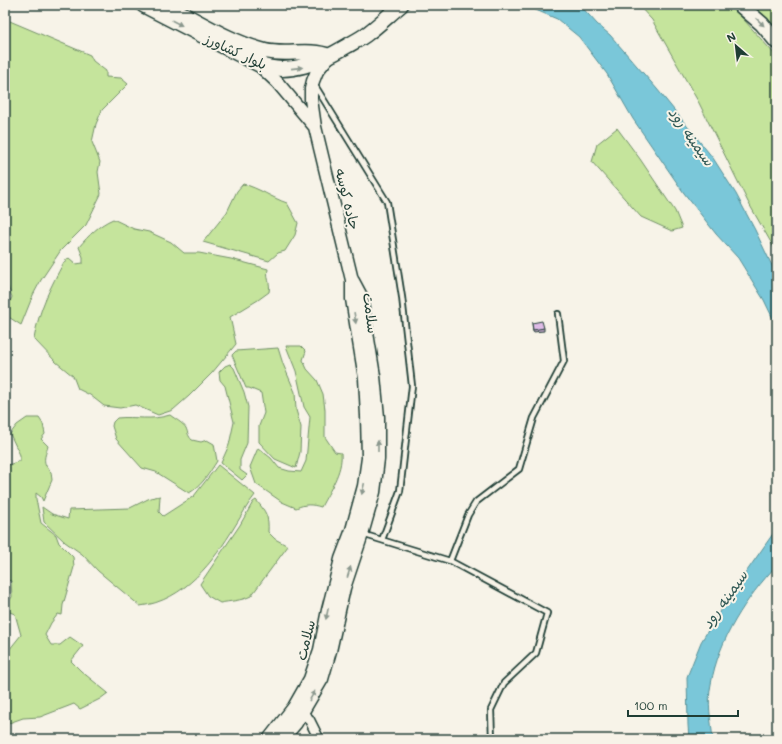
<svg xmlns="http://www.w3.org/2000/svg" width="782" height="744" font-family="Mali,'Playpen Sans Arabic',sans-serif">
<style>
.green{fill:#c5e49c;stroke:#729068}
.water{fill:#7ac7d9;stroke:#569097}
.lines{fill:none;stroke-linecap:round;stroke-linejoin:round}
.service-casing{stroke:#1f3d34;stroke-width:8}
.minor-casing{stroke:#1f3d34;stroke-width:12}
.secondary-casing{stroke:#1f3d34;stroke-width:15}
.primary-casing{stroke:#1f3d34;stroke-width:17}
.service{stroke:#f7f3e8;stroke-width:4.5}
.minor{stroke:#f7f3e8;stroke-width:9}
.secondary{stroke:#f7f3e8;stroke-width:12}
.primary{stroke:#f7f3e8;stroke-width:14}
.wall{fill:#bfa1c6;stroke:#1f3d34}
.building{fill:#debbe6;stroke:#1f3d34}
.oneway{fill:#8b988e}
.labels{text-anchor:middle;dominant-baseline:central;stroke-width:4;stroke-linejoin:round;paint-order:stroke}
.street-label{font-size:14px;fill:#1f3d34;stroke:#f7f3e8}
.water-label{font-size:15px;font-style:italic;fill:#315955;stroke:#f7f3e8}
</style>
<rect width="100%" height="100%" fill="#f7f3e8"/>
<filter id="ink" filterUnits="userSpaceOnUse"><feTurbulence type="fractalNoise" baseFrequency=".025" numOctaves="2"/><feDisplacementMap in="SourceGraphic" scale="8" xChannelSelector="R" yChannelSelector="G"/><feConvolveMatrix kernelMatrix="1 2 1 2 8 2 1 2 1" color-interpolation-filters="sRGB"/></filter>
<g filter="url(#ink)">
<!-- green -->
<path class="green" d="M638 5H728L737 12 777 57V253L748 202 699 103 652 20Z
M746 5H777V37Z
M5 19 90 55 93 61 106 71V77L121 78 128 84 102 110 96 124 92 142 100 162 98 172 101 194 86 225 61 250 41 280 33 295 21 325 7 316V308L12 297 8 287 5 286Z
M617 128 640 159 675 211 682 228 672 231 641 217 592 162 597 144Z
M243 184C259 188 272 198 287 203L298 223 295 235 285 251 278 253 269 261 203 242 227 212 237 191Z
M113 219 134 229 149 232 171 242 184 253H199L231 259 268 269C266 278 271 283 269 292L258 300 230 317 236 344 212 373 189 396 173 410 158 415 135 405 120 408 104 406 90 395 78 389 73 376 56 362 34 339C39 309 50 288 64 262L69 258 76 264 83 263V257L79 247C89 235 99 225 113 219Z
M286 346H301L306 351 303 360 307 369 317 380 323 394 325 410V437L335 452 341 453C343 472 329 491 321 507 311 504 305 504 296 508L282 502 256 484 250 467 258 448 271 458 279 468 289 471 301 472 306 461 310 417 304 407 296 371Z
M278 348 283 364 295 392 296 410 301 427 300 452 296 468 275 459 259 442V426L264 413 261 393 249 388H246L232 355 236 351Z
M230 364 234 368 244 392 248 407 247 443 240 460V470L247 475 242 480 221 463 229 445 234 422 225 386 220 380 219 372 225 366Z
M170 415C175 419 183 423 186 428 188 433 188 436 192 440L201 442 207 440 214 444 217 461C210 472 201 487 189 493L156 472 142 468 116 439 112 426 113 422 117 418C136 416 151 421 170 415Z
M27 418H39L43 424 45 434 41 439 48 446C45 457 41 462 51 472L52 480 43 501 41 497 36 493V499L41 523 56 535 59 543 73 557 74 567 63 605 62 615 58 614 51 623 45 635 51 645H60L70 637 83 646 71 661 81 671 108 693 100 699 80 709 74 704 40 717 23 718 9 723 5 721V655L21 635 15 614 7 611 5 607 12 597 11 581 5 579V466L20 461V455L10 434 17 425Z
M218 465 255 495C247 505 242 515 235 526 214 561 184 601 140 606L98 571 82 554 65 542 44 522 42 507 52 514 68 519 69 510 130 508 150 498 160 496 159 512 163 516 194 496Z
M256 500C266 512 269 516 268 532L275 539 288 546 251 596C241 601 230 601 220 603L208 596 200 584 240 525 253 502Z"/>
<!-- water -->
<path class="water" d="M524 5H580L597 24 610 35 657 89 713 158 736 194 755 230 777 276V327L764 300 738 258 716 234 684 193 633 119 607 74 579 37 557 19Z
M777 528V565C746 598 719 639 711 684 707 702 711 721 713 739H689L688 725 687 677 701 642 726 601Z"/>
<g class="lines">
<!-- service casing -->
<g class="service-casing">
<path id="service" d="M314 84 387 202 402 297 412 386 400 491 382 540
M362 534 450 561 547 613 536 653 504 683 491 710 492 739
M450 561 468 515 476 502 519 469 534 418 564 361 558 314"/>
</g>
<!-- minor casing -->
<g class="minor-casing">
<path id="minor" d="M299 710 309 719 319 739"/>
</g>
<!-- secondary casing -->
<g class="secondary-casing">
<path id="secondary" d="M263 50 258 64 277 82 315 127
M269 739 294 707 310 679 320 650 328 610 341 559 352 530 364 486 368 458 367 416 365 378 352 299V280L315 127 311 99V89L313 81 317 71 329 56
M282 739 296 723 322 679 330 651 344 588 362 534 374 492 378 459V417L374 376 361 296 353 281"/>
</g>
<!-- primary casing -->
<g class="primary-casing">
<path id="primary" d="M143 5 258 64C289 77 320 62 347 46 354 42 362 38 368 33 380 24 390 14 401 5
M166 5C198 21 230 42 265 51 286 56 309 48 329 56
M740 5 762 24 777 42"/>
</g>
<!-- service -->
<use href="#service" class="service"/>
<!-- minor -->
<use href="#minor" class="minor"/>
<!-- secondary -->
<use href="#secondary" class="secondary"/>
<!-- primary -->
<use href="#primary" class="primary"/>
</g>
<!-- wall -->
<path class="wall" d="M532 323 544 328V331L533 332Z"/>
<!-- building -->
<path class="building" d="M542 321 544 328 533 330 532 323Z"/>
<!-- one-way arrows -->
<defs><path id="oneway-solid" d="M-6-.8H1V-3.2L6.5 0L1 3.2V.8H-6Z"/></defs>
<g class="oneway">
<use href="#oneway-solid" transform="translate(760 22) rotate(44)"/>
<use href="#oneway-solid" transform="translate(177 23) rotate(27)"/>
<use href="#oneway-solid" transform="translate(297 68) rotate(-6)"/>
<use href="#oneway-solid" transform="translate(355 318) rotate(81)"/>
<use href="#oneway-solid" transform="translate(378 446) rotate(-90)"/>
<use href="#oneway-solid" transform="translate(363 489) rotate(103)"/>
<use href="#oneway-solid" transform="translate(349 572) rotate(-73)"/>
<use href="#oneway-solid" transform="translate(327 614) rotate(102)"/>
<use href="#oneway-solid" transform="translate(312 696) rotate(-60)"/>
</g>
</g>
<g class="labels">
<!-- street labels -->
<g class="street-label">
<text transform="translate(236 51) rotate(25)">بلوار کشاورز</text>
<text transform="translate(348 199) rotate(76)">جاده کوسه</text>
<text transform="translate(371 313) rotate(83)">سلامت</text>
<text transform="translate(305 640) rotate(-76)">سلامت</text>
</g>
<!-- water labels -->
<g class="water-label">
<text transform="translate(692 136) rotate(55)">سیمینه رود</text>
<text transform="translate(724 599) rotate(-55)">سیمینه رود</text>
</g>
</g>
<!-- margin -->
<rect width="782" height="744" fill="none" stroke="#f7f3e8" stroke-width="20"/>
<rect x="10" y="10" width="762" height="724" fill="none" stroke="#1f3d34" stroke-width="1.5" filter="url(#ink)"/>
<!-- north arrow -->
<g transform="translate(736 46) rotate(332)" stroke="#f7f3e8" stroke-width="3" paint-order="stroke">
<path d="M0-3L7 15L0 10L-7 15Z" fill="#1f3d34"/>
<text y="-6" font-size="11" font-weight="bold" text-anchor="middle" fill="#1f3d34">N</text>
</g>
<!-- scale -->
<path d="M628 710v6h110v-6" fill="none" stroke="#1f3d34" stroke-width="2"/>
<text x="634" y="710" font-size="12" fill="#1f3d34" stroke="#f7f3e8" stroke-width="3" paint-order="stroke">100 m</text>
</svg>
